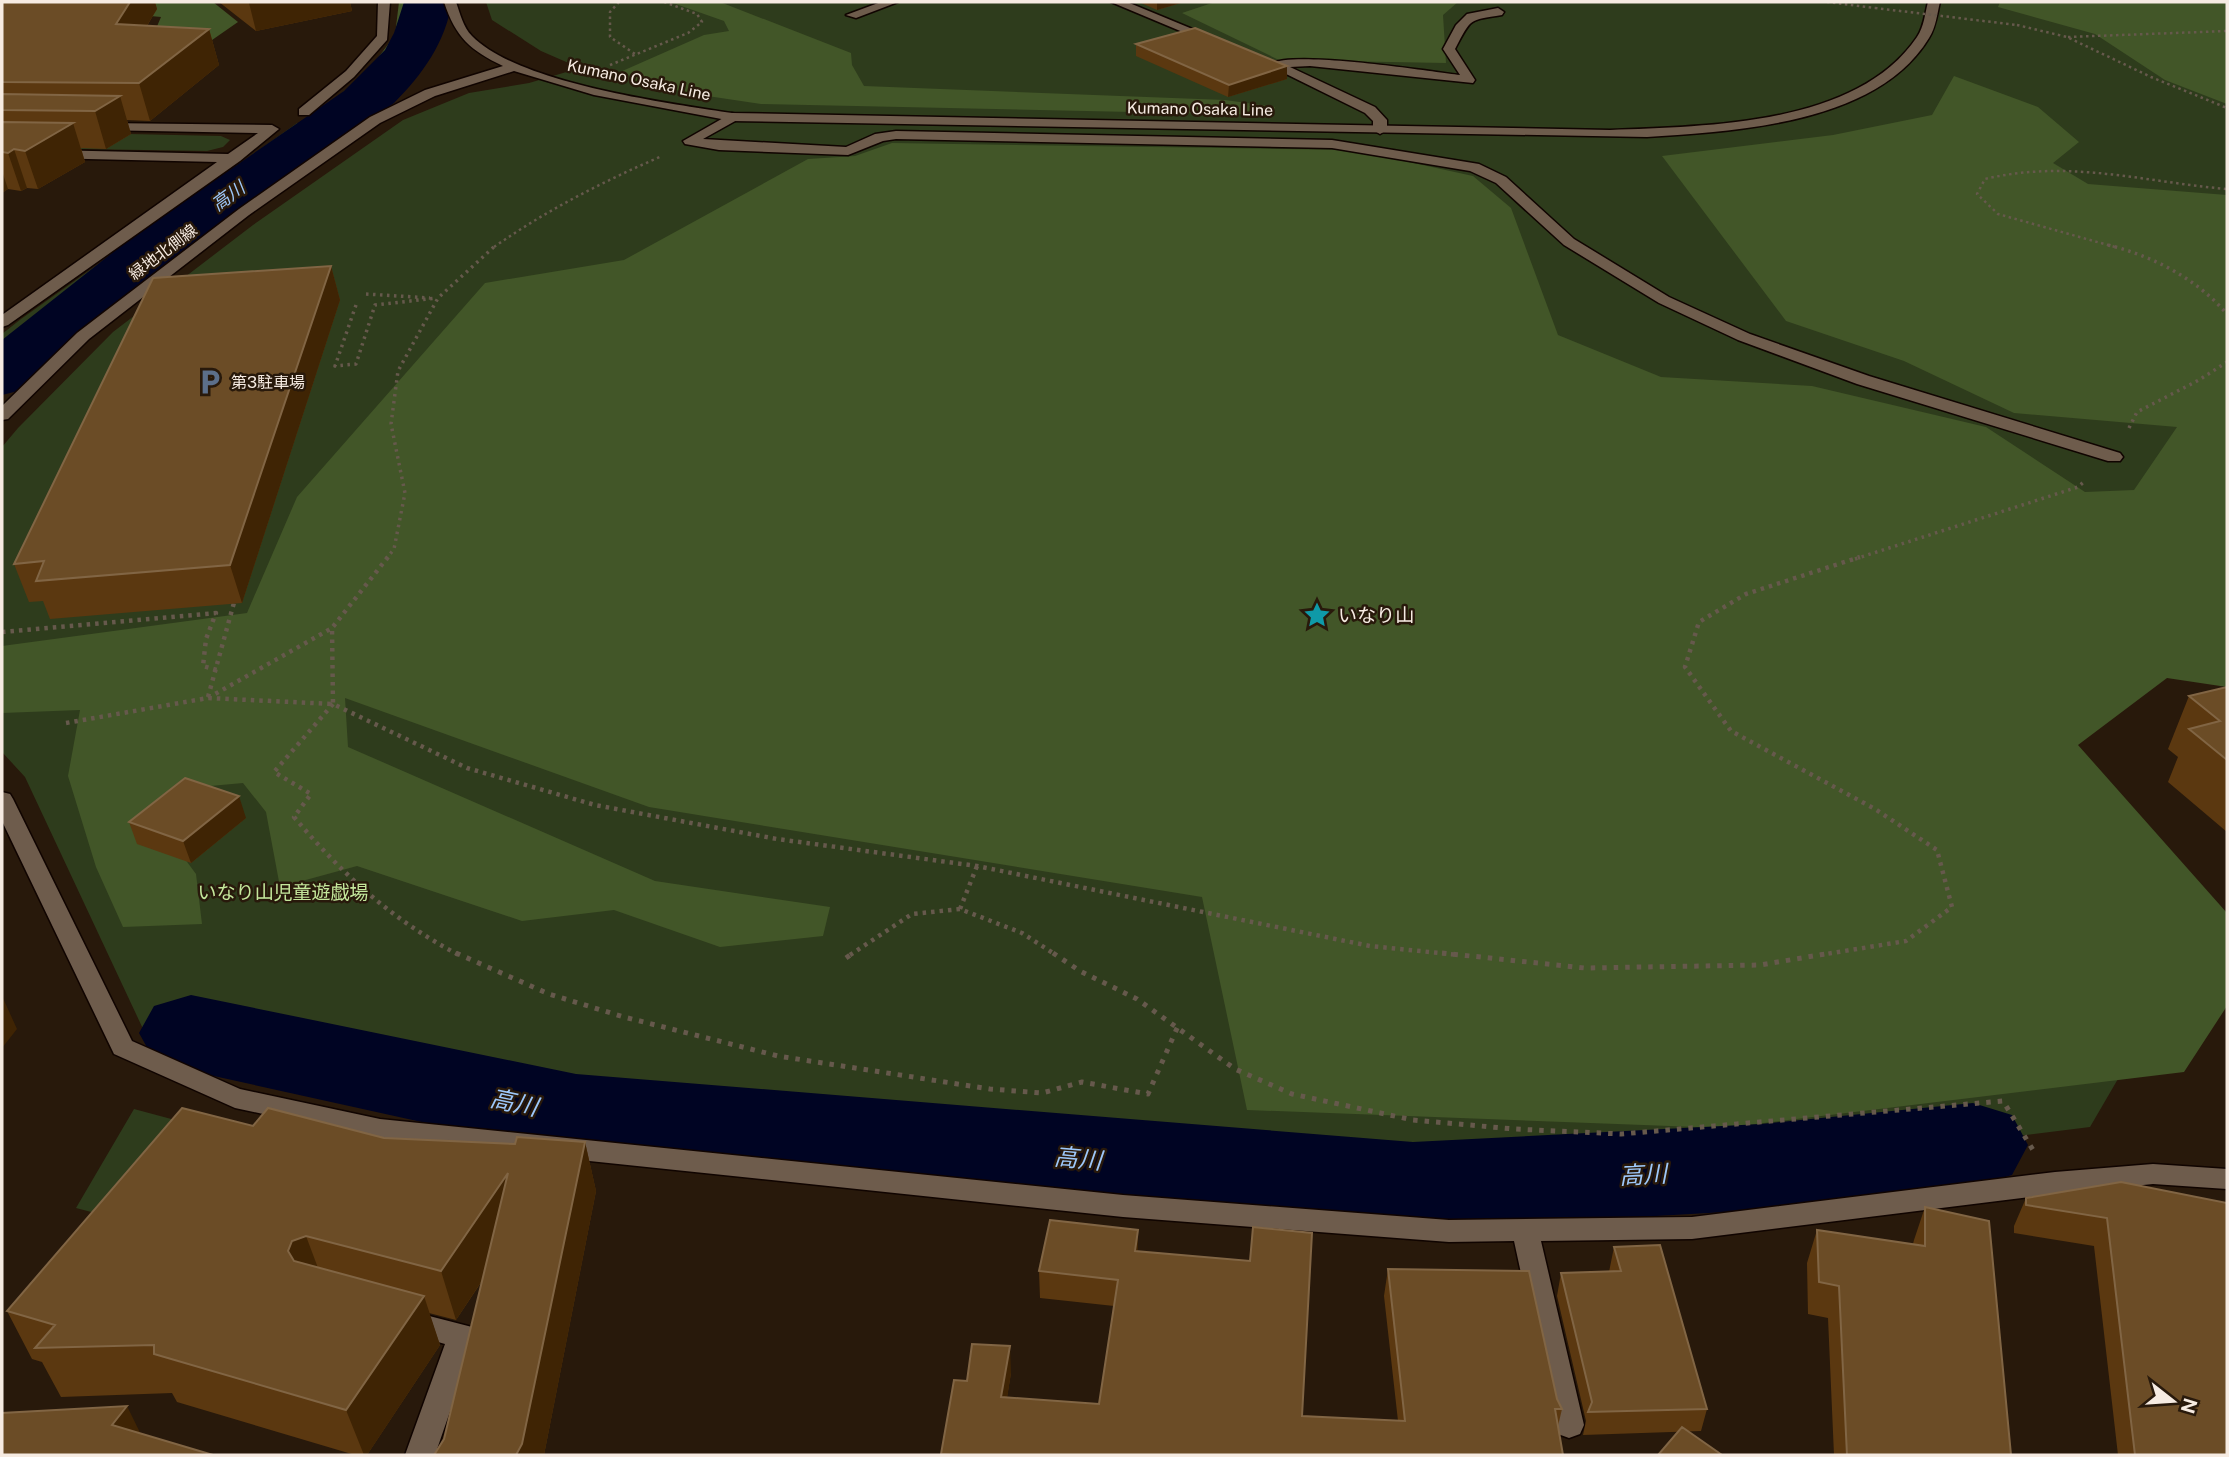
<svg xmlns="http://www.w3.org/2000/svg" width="2229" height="1457" font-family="'Public Sans','Noto Sans JP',sans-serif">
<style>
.green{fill:#2e3c1c}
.forest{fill:#425628}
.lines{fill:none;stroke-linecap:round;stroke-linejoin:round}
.river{fill:#000423;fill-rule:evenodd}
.lane-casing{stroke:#100400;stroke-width:3}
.street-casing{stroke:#100400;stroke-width:3}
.secondary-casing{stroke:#100400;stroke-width:3}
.path-far3{stroke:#66594c;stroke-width:2.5;stroke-dasharray:2.5 3.5;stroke-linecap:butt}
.path-far2{stroke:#66594c;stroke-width:3.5;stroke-dasharray:2.5 4.5;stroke-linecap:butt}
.path-far1{stroke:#66594c;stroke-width:4.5;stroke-dasharray:3.5 5;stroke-linecap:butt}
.path{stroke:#66594c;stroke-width:5;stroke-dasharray:4.5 7;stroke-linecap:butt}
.lane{fill:#6e5c4c;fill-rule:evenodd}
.street{fill:#6e5c4c;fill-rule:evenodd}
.secondary{fill:#6e5c4c;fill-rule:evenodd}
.path-bridge{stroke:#66594c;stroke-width:2.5;stroke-dasharray:2.5 3.5;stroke-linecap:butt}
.wall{fill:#5b3810}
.shaded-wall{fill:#3f2404}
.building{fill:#6b4c26;stroke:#816544;stroke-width:2}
.labels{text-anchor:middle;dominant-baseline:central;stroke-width:5;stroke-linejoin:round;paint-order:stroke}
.far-street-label{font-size:16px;fill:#f6ebe2;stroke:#28190b}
.far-poi-label{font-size:16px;fill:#f6ebe2;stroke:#28190b;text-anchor:start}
.far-water-label{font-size:18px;font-style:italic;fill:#9ec8fa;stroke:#28190b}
.poi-label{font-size:19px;fill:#f6ebe2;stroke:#28190b;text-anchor:start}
.park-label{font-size:19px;fill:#c4e79c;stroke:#28190b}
.near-water-label{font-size:24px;font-style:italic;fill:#9ec8fa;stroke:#28190b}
</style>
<rect width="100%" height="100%" fill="#28190b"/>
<!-- green -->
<path class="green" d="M486 2H2227V602L2054 739 2196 945 2090 1127 1444 1208 357 1096 241 1074 144 1031 25 777 2 752V447L18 428 113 332 253 225 403 120 469 93 529 83 580 68 541 51 492 20Z
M297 123 322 125 142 250 2 362V334L21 319Z
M38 132 221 136 230 140 223 147 207 151 15 148Z
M134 1109 216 1131 137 1224 76 1208Z"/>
<!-- forest -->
<path class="forest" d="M2 2H213L238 22 189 56 152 38 161 17Z
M399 2H421C419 19 416 34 407 49 396 67 340 122 321 125 316 126 309 124 304 123L366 74 395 35Z
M670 2H720L851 53 852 65 864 86 1225 100 1275 107 1273 115 761 104 694 94 611 76 704 35 729 31 724 21Z
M1215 2H1458L1443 15 1446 63 1279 60 1182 13Z
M2000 2H2227V104L2165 80 2095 34 1998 7Z
M1954 76 2038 107 2079 142 2053 163 2088 184 2227 195V687L2167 678 2078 745 2227 913V1006L2184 1072 1723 1128 1247 1110 1202 897 649 807 345 698 348 747 655 881 830 907 823 936 720 947 614 910 522 921 357 866 280 887 266 812 243 783 199 787 165 832 196 874 202 924 123 927 96 867 68 776 80 710 2 713V646L247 613 297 497 485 283 624 260 808 159 855 156 892 143 1354 150 1473 176 1511 208 1558 335 1661 377 1812 386 1986 427 2085 492 2134 490 2177 427 2014 413 1904 361 1786 321 1662 156 1833 135 1932 115Z"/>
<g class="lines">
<!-- river -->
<path class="river" d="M404 2H452C445 43 423 74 394 103L175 264 26 389 2 395V340L131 238 344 91 385 50 394 33Z
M191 995 576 1074 1413 1142 1761 1124 1973 1103 2012 1115 2028 1145 2012 1175 1973 1187 1761 1210 1413 1230 576 1156 191 1071 154 1060 139 1033 154 1006Z"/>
<!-- lane casing -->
<g class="lane-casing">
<path id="lane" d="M378 2H390L387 40 354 77 309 115H299V109L346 71 377 36Z
M881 2H898L856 18 846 15Z
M1111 2H1127L1219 40 1209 43Z
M1498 8 1504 12 1502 15C1468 21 1472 17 1455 49L1475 80 1473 83 1310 66 1290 67 1375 107 1387 120V130L1380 134 1373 130V121L1365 113 1268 65C1288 49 1427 71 1460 75L1443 49 1456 25 1467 14Z
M732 113 737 114V120L703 139 846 147 875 134 896 131 1332 140 1479 164 1506 177 1574 239 1669 297 1750 334 1869 376 2120 453 2123 457 2120 461H2108L1857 384 1738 340 1659 303 1564 245 1496 183 1470 171 1332 148 896 139 883 141 848 155 719 150 685 144 683 141Z
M406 1310 472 1327 476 1336 435 1455H405L445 1344 396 1330 392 1322 396 1314Z"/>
</g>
<!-- street casing -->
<g class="street-casing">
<path id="street" d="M102 123 272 125 279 129 240 161 8 325 2 327V315L217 162 2 157V149L228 154 258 133 97 130 95 127Z
M2 792 10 794 13 799 132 1041 240 1089 380 1119 1123 1195 1449 1220 1692 1217 2055 1172 2153 1164 2227 1169V1189L2153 1184 2055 1194 1692 1239 1541 1241 1584 1425 1580 1434 1569 1438 1558 1434 1554 1425 1514 1241 1449 1242 1123 1217 380 1139 235 1108 114 1054 2 821Z"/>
</g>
<!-- secondary casing -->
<g class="secondary-casing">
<path id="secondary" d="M444 2H456C460 13 463 27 472 36 518 83 666 103 732 113L1610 130C1706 126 1857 126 1917 37 1924 27 1925 13 1928 2H1940C1937 14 1936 27 1929 38 1877 124 1737 131 1647 137L732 121 594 95 514 71 435 96 380 123 249 215 89 339 8 419 2 420V406L77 333 239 209 370 117 425 90 503 66C470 50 456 38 444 2Z"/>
</g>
<!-- path-far3 -->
<path class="path-far3" d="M619 2 610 12V37L635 54
M1827 2 1875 8
M2017 25 2067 37 2151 77 2227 108
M2068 37 2227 31
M610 65 688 33 702 22 697 14 664 2
M494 247C547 210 602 182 662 156
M2115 247 1998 214 1977 194 1985 179C2069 159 2144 182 2227 189"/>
<!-- path-far2 -->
<path class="path-far2" d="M2108 245C2153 256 2197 279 2227 314
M366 294 430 298
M356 305 335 366 356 364 375 305 437 298
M2129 428 2137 412 2199 380 2227 362
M386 559 394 549 405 493 391 424 398 371 438 298 496 245
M1855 559 2078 487 2086 480"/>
<!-- path-far1 -->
<path class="path-far1" d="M388 557 332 628 333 704 467 768 595 805 777 839 977 866 1370 946 1459 955
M2 632 216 613 206 639 203 666 217 670
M208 697 235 599
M208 698 332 628
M333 704 274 772 311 794 294 817C343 875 392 920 459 955
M66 723 208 698 333 704
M960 909 977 866
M850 955 912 914 960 909 1022 933 1056 955
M1820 955 1906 941 1952 907 1937 850 1875 809 1731 731 1685 667 1699 622 1746 594 1860 557"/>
<!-- path -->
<path class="path" d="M456 953 549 994 624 1017 778 1056 990 1089 1042 1093 1082 1082 1148 1094 1178 1026
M1053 953 1080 971 1137 999 1235 1069 1292 1094 1413 1120 1514 1129 1621 1134 2003 1101 2033 1150
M1442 953 1585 968 1760 965 1831 953
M846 958 853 953"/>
<!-- lane -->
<use href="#lane" class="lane"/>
<!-- street -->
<use href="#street" class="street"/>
<!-- secondary -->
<use href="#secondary" class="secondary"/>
<!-- path-bridge -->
<path class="path-bridge" d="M1875 8 2017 25"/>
</g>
<!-- wall -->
<path class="wall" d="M2 2H155L157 9 147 26 209 29 219 65 150 121 127 120 131 134 106 149 81 148 85 162 38 189 27 188 21 191 8 189 2 193Z
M219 2H350L352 11 256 31Z
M1139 2H1184L1157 10Z
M1136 44 1287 79 1228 97 1136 56Z
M331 266 340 300 242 603 50 619 43 601 29 602 14 564Z
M2227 687V832L2168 782 2178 757 2168 749 2189 696Z
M246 818 191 863 137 844 129 822Z
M253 1126 384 1138 515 1144 585 1142 596 1191 544 1455H434L444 1439 482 1281 456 1320 429 1313 440 1345 367 1455H355L177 1402 172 1393 61 1397 42 1362 32 1359 7 1311Z
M2026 1198 2227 1203V1455H2118L2094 1246 2014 1233V1226Z
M1925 1207 2011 1455H1834L1828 1318 1808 1314 1807 1263 1817 1230 1913 1244 1914 1240Z
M1614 1247 1707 1409 1701 1431 1583 1435 1586 1421 1557 1296 1561 1273 1609 1272Z
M1138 1251 1302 1416 1398 1421 1384 1296 1388 1269 1557 1399 1562 1409 1558 1426 1563 1455H941L967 1381 1011 1373 1007 1397 1099 1404 1114 1306 1040 1298 1039 1271Z"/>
<!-- shaded-wall -->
<path class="shaded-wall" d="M130 2H155L157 9 126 60 116 24Z
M253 2H350L352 11 256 31 249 3Z
M1157 2H1184L1157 10Z
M209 29 219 65 150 121 139 83Z
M1287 66V79L1228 97 1229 85Z
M120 96 131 134 106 149 95 111Z
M73 123 85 162 38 189 25 151Z
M14 149 27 188 21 191 8 153Z
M2 171 8 189 2 193Z
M331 266 340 300 242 603 230 565Z
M239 796 246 818 191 863 183 841Z
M2 996 17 1029 2 1048Z
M585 1142 596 1191 544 1455H516Z
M508 1173 521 1221 456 1320 441 1271Z
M1138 1230V1257L1135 1251Z
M306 1236 324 1284 311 1290 288 1251 292 1241Z
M424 1296 440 1345 367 1455H364L346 1410Z
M1010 1346 1011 1373 1003 1424 1001 1397Z
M127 1406 151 1455 112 1425Z"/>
<!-- building -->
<path class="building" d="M2 2H130L116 24 209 29 139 83 2 82Z
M1195 28 1287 66 1229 85 1136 44Z
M2 94 120 96 95 111 2 110Z
M2 122 73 123 25 151 14 149 8 153 2 152Z
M331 266 230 565 36 581 44 561 14 564 153 278Z
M2227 687V760L2189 729 2220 721 2189 696Z
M185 778 239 796 183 841 129 822Z
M182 1108 253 1126 268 1108 384 1138 515 1144 517 1137 585 1142 522 1444 516 1455H434L444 1439 508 1173 441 1271 306 1236 292 1241 288 1251 294 1261 424 1296 346 1410 154 1354V1345L35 1348 55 1325 7 1311Z
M2121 1182 2227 1203V1455H2135L2107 1218 2026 1205V1198Z
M1925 1207 1989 1221 2011 1455H1847L1839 1286 1819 1282 1817 1230 1925 1246Z
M1050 1220 1138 1230 1135 1251 1250 1261 1253 1227 1312 1233 1302 1416 1405 1421 1388 1269 1529 1271 1557 1399 1562 1409H1555L1563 1455H955L941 1454 954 1380 967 1381 972 1344 1010 1346 1001 1397 1099 1404 1118 1280 1039 1271Z
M1660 1245 1707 1409 1588 1412 1592 1402 1561 1273 1621 1271 1614 1247Z
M127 1406 112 1425 213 1455H2V1413Z
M1682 1427 1722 1455H1658Z"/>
<!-- icons -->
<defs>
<g id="parking-bare" transform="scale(2.1)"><path d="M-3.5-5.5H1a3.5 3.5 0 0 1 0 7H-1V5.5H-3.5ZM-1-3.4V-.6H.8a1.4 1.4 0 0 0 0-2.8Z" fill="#5c6f8a" stroke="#28190b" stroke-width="2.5" paint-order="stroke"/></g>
<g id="sight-bare" transform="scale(2.1)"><path d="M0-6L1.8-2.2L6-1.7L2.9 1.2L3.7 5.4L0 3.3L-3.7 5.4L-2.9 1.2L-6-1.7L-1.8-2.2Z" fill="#0f9aa8" stroke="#28190b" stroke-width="2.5" paint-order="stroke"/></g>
</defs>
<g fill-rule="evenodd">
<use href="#parking-bare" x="210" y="382"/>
<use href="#sight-bare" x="1317" y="615"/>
</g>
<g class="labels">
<!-- far-street labels -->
<g class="far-street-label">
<text transform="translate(639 80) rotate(12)">Kumano Osaka Line</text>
<text transform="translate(1200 109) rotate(1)">Kumano Osaka Line</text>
<text transform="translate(163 252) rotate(-37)">緑地北側線</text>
</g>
<!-- far-poi labels -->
<g class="far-poi-label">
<text x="231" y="382">第3駐車場</text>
</g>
<!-- far-water labels -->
<g class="far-water-label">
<text transform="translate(228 196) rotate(-36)">高川</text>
</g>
<!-- poi labels -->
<g class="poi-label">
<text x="1338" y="615">いなり山</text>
</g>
<!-- park labels -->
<g class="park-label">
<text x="283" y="892">いなり山児童遊戯場</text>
</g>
<!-- near-water labels -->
<g class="near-water-label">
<text transform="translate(514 1102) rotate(12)">高川</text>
<text transform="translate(1078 1158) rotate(5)">高川</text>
<text transform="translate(1643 1174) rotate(-3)">高川</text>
</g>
</g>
<!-- border -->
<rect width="2229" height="1457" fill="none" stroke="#f6ebe2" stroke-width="7"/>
<!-- north arrow -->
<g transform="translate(2173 1401) rotate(107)" stroke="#28190b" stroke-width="5" paint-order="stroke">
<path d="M0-5L12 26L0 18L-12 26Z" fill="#f6ebe2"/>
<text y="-10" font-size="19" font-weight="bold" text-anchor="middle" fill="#f6ebe2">N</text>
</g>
</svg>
